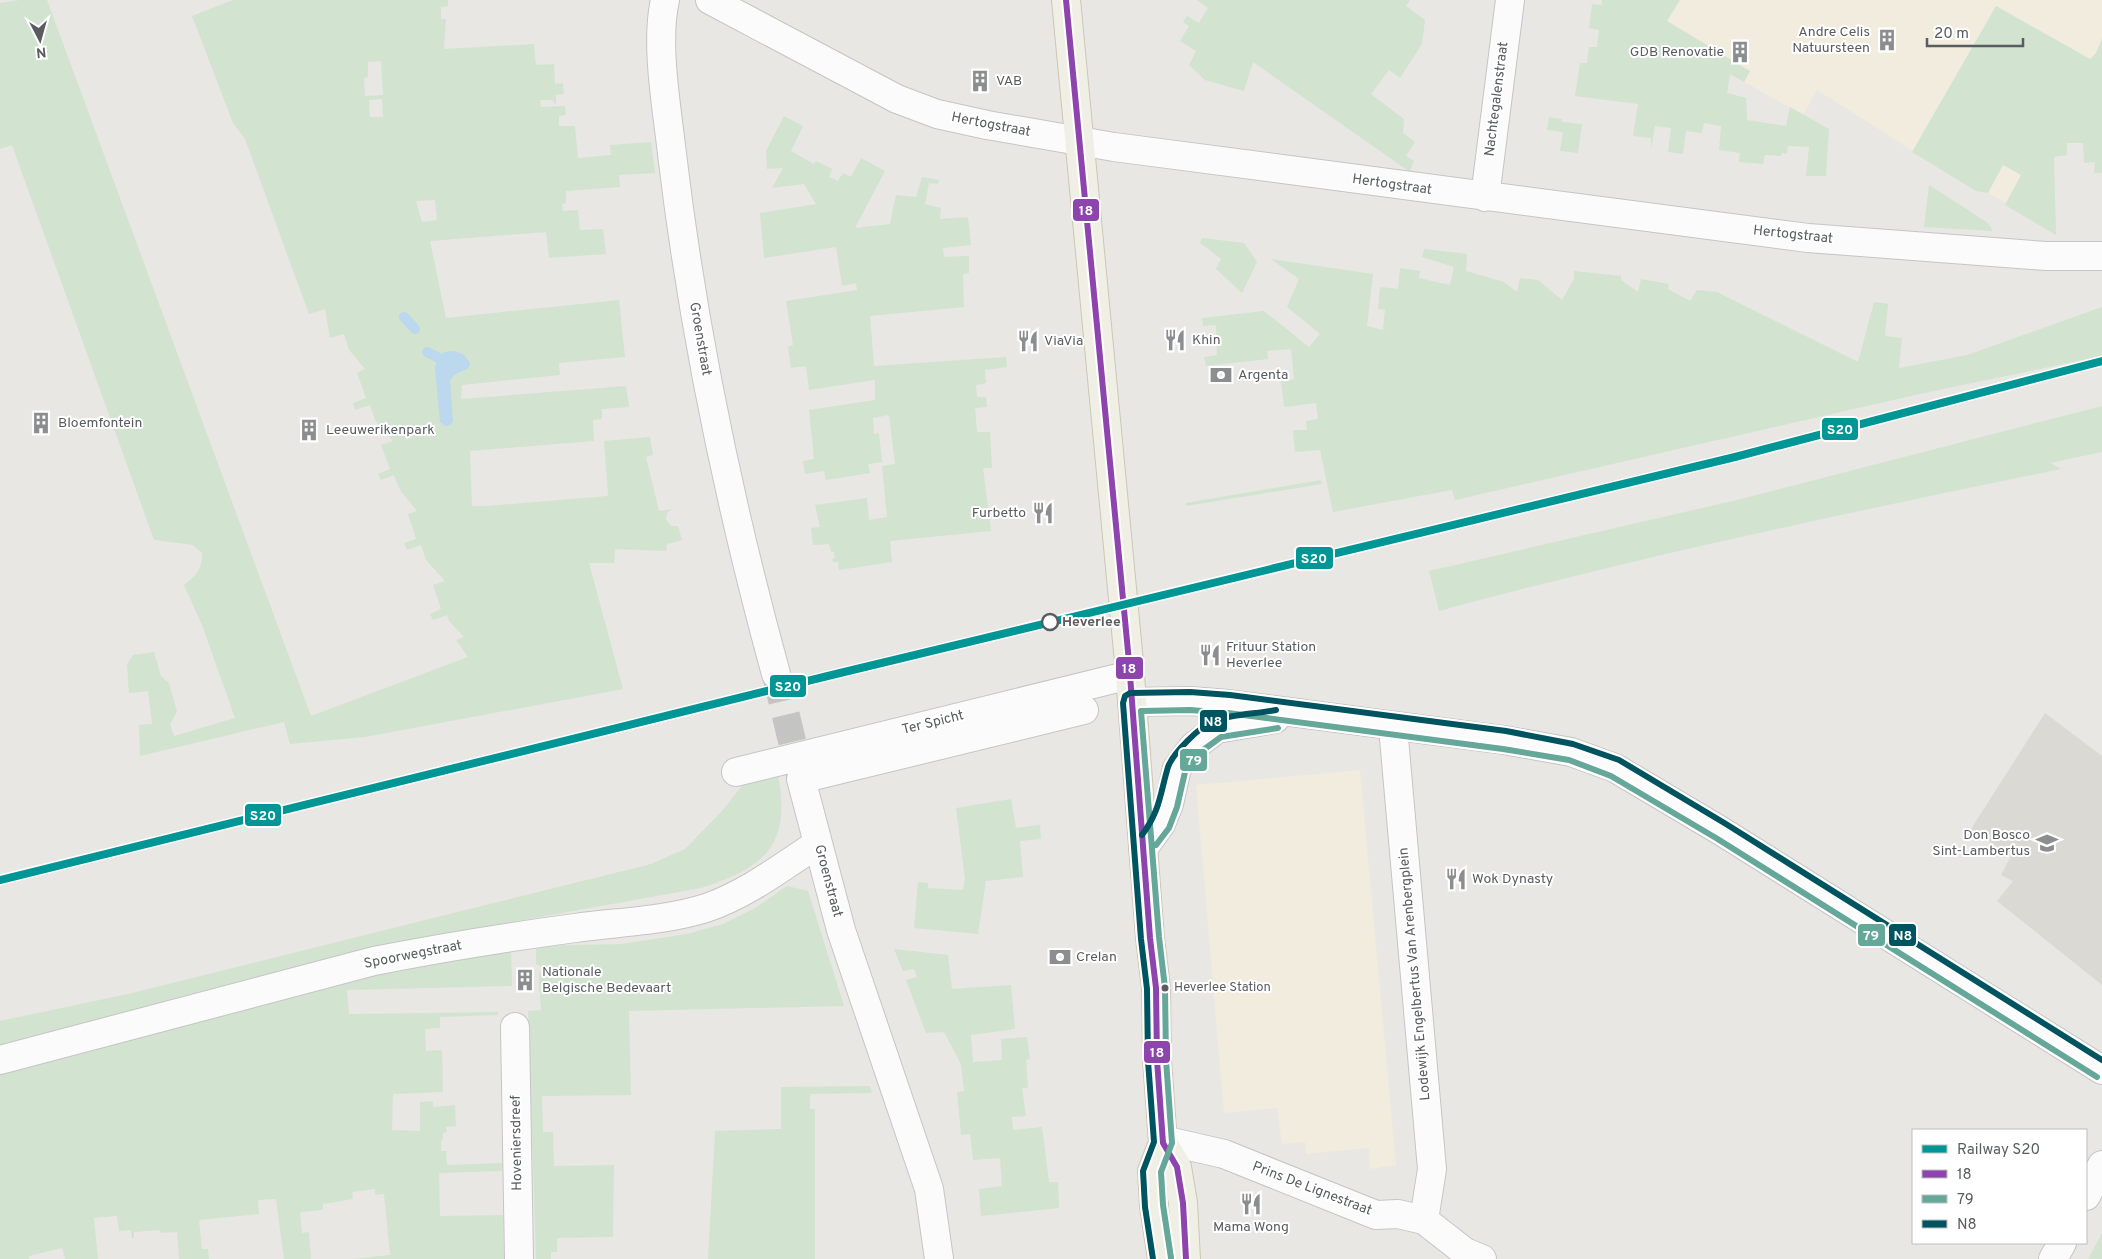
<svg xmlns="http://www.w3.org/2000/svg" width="2102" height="1259" font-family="Overpass,sans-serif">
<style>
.commercial{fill:#f1ecdd}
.education{fill:#dbd9d3}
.green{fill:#d2e3d0;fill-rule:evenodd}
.water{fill:#bbd8ee}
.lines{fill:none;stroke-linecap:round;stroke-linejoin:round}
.stream{stroke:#bbd8ee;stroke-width:10}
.minor-tunnel{stroke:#c4c4c2;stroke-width:28;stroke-dasharray:28 14;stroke-linecap:butt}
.minor-casing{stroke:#c5c5c5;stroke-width:30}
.major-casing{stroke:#cdc7b4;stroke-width:30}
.minor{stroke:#fcfbfb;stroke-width:28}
.major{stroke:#f0efe6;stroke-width:28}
.bus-1-casing{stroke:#fff;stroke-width:10}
.bus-2-casing{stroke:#fff;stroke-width:10}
.bus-3-casing{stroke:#fff;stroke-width:10}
.bus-1{stroke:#8e44ad;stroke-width:6}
.bus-2{stroke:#65a799;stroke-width:6}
.bus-3{stroke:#005460;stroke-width:6}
.rail-1-casing{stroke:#fff;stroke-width:11}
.rail-1{stroke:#009696;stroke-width:8}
.stop-dot{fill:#fff;stroke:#595c60;stroke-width:2.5}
.bus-dot{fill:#595c60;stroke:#fff;stroke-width:2}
.labels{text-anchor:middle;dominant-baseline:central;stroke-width:4;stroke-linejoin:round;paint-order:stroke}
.bus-label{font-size:13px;fill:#595c60;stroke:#fff;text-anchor:start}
.poi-label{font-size:14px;fill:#595c60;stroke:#fff;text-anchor:start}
.street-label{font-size:14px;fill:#595c60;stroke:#fff}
.stop-label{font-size:14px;font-weight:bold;fill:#595c60;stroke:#fff;text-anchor:start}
.line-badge{stroke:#fff;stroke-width:2}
.badge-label{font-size:14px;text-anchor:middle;font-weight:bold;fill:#fff}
</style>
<rect width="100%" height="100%" fill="#e8e7e3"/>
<!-- commercial -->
<path class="commercial" d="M1680 0H2102V39L2096 53 2080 70 2006 203 1988 193 1976 191 1817 90 1803 115 1668 39 1657 36Z
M1360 770 1396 1165 1370 1169 1369 1148 1306 1154 1305 1142 1282 1144 1277 1108 1224 1113 1196 785Z"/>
<!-- education -->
<path class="education" d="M2045 713 2102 756V985L1997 901 2013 881 2001 875 2011 856 1971 829Z"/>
<!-- green -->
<path class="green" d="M20 0H47L311 716 468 657 456 640 464 637 449 621 447 615 433 620 430 614 441 609 433 585 445 581 426 560 421 545 407 550 404 543 416 539 408 514 417 511 400 490 394 475 381 480 378 474 390 469 381 445 393 441 375 420 370 405 355 410 353 403 366 398 357 373 365 369 349 350 344 334 330 338 325 309 309 314 245 139 233 123 192 16 233 0H448V6L441 7V19H446L444 49 534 44 536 65 554 64 555 84 563 83 564 94 556 95V103L554 104 553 100H540L541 107 565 106 566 115 559 116V126H575L578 158 611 155 610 145 651 142 655 173 619 175 620 187 566 191V203L562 204 563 211 578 210 580 230 603 229 606 254 549 258 546 232 430 241 446 318 619 300 625 357 559 363 560 375 462 385 461 399 626 386 629 407 602 409V419L593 420 594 441 470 451 472 506H487L608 496 604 441 650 437 653 455 646 457 659 511 672 509 667 513 666 519 671 526H678L682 540 667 544 666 551 615 549 614 563H589L623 689 365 737 290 744 284 722 140 756 139 725 152 724 148 691 129 693 127 664 133 655 154 652 161 676 169 683 177 712 170 724 174 736 235 718 202 625 184 585C196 575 203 569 202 553L193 545 154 540 12 145 0 149V3ZM381 61 383 95 365 96 364 78 368 77V62ZM382 99 383 117H370L369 100ZM435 200 437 220 422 222 416 201Z
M1197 0H1410L1406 6 1425 20 1422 44 1400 78 1389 70 1371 94 1404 119 1403 133 1415 142 1406 156 1414 161 1410 172 1253 62 1244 91 1205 80 1189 65 1196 51 1180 41 1189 26 1183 22 1187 16 1199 23 1208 8Z
M1602 0H1680L1667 21 1750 71 1744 82 1730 74 1727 93 1746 98 1747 120 1786 126 1790 107 1829 129 1826 176H1806L1809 147 1788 146 1787 154 1782 153 1781 156 1765 155 1763 164 1739 162 1740 153 1719 150 1721 126 1704 123 1702 133 1686 131 1683 154 1668 152 1671 128 1655 126 1651 150V138L1633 136 1638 104 1575 96 1580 63H1587L1589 47H1597L1599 30 1589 28 1592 4 1602 5Z
M1996 6 2090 59 2096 53 2102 39V173H2094L2095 162 2084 163 2083 143H2067V155L2054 157 2056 235 2005 205 2021 175 2003 165 1988 193 1976 191 1912 152Z
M784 116 803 126 791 151 814 164 816 161 832 169 829 177 838 181 843 173 851 177 861 158 885 171 855 228 890 224 896 195 916 197 922 177 939 180 938 184 929 183 925 204 941 208 940 219 968 217 971 245 943 248 944 257 969 256V273L963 274 964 307 870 316 874 366 1006 357 1007 367 985 370 986 383 976 385 977 397H986L987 407 975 408 977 432H990L992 468H983L991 531 890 541 892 562 839 570 838 562H833L832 559 835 558 834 552H831L829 544 813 545 811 528 820 527 815 505 867 498 869 520 887 517 882 466 895 464 889 415 873 418 874 434 879 433 882 462 868 464 870 473 826 480 824 471 805 474 803 461 814 459 809 410 875 400V380L809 390 806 366 791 368 788 347 793 345 786 301 857 290 856 283 842 286 836 247 764 258 760 213 816 204 804 184 772 188 783 168 767 169 766 151Z
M1549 117 1562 119V122L1582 124 1578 153 1560 151 1563 132 1547 130Z
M1929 185 1988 223 1993 231 1924 227Z
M1202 238 1244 243 1257 262 1242 293 1216 269 1221 259 1200 243Z
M1424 249 1467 254 1466 271 1504 282 1517 292 1520 278 1538 280 1562 300 1574 279V271L1621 276V280L1638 292 1641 279 1669 284 1668 289 1690 301 1697 290 1717 292 1858 362 1874 302 1888 304 1885 336 1902 338 1899 368 1967 355 2102 307V356L1924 393 1455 500 1452 490 1333 512 1320 450 1295 452 1293 430H1307L1306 421 1318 419 1316 403 1284 407 1281 381 1294 379 1291 349 1267 351 1268 359 1206 366 1204 357 1217 355 1216 325 1203 326 1202 318 1264 311 1309 347 1320 334 1287 307 1299 279 1271 259 1373 274 1367 326 1383 330 1385 310 1378 309 1380 287 1398 289 1400 268 1420 271 1419 278 1450 285 1454 267 1422 257Z
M2102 406V452L2050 463 2061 469C1852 512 1645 555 1439 611L1429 571 1737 500Z
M1321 480 1322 484 1186 506V503Z
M778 774C791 844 767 867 701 888L406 941 0 1050V1021L128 994 651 864 685 849 722 811 742 786Z
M1011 799 1016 828 1040 825 1041 839 1020 841 1023 877 986 881 978 934 914 928 918 882 928 883V888L963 890 965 879 956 808Z
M787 886 808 891 844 1006 629 1011 631 1095 542 1096 543 1132H553L554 1166 614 1165 613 1237 557 1238V1252H551V1259H536L528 1011 541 1010 539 985V974L543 967 536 964V946L621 944 687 934 723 924 755 908Z
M511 949 512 986 347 990 349 1014 498 1012V1015L440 1017V1028L425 1029 426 1051 442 1050 443 1092 393 1094 392 1130 420 1131V1102L433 1101V1107L455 1105 456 1126 446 1127 447 1132 443 1133V1139L441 1141V1151H446L447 1165 502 1163V1171L439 1173 440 1216 503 1215 504 1259H352L390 1255 384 1194 375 1195V1189L352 1192 353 1199 323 1204V1210L300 1212 302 1233 309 1232 311 1259H284L276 1199 258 1200 259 1214 199 1220 202 1249H208L209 1259H179L177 1232 161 1233 160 1230 134 1232V1238L132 1239 131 1230 119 1231 117 1216 94 1218 98 1259H65L62 1248 29 1256V1259H0V1071L432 960Z
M894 949 948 955 952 989 1011 985 1015 1029 971 1035 973 1062 1002 1060 1001 1039 1027 1037 1030 1059 1026 1060 1028 1088H1022L1026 1116 1012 1117 1013 1130 1042 1127 1049 1182H1058L1059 1208 981 1216 979 1189 1002 1186 1000 1158 973 1160 970 1134 961 1135 957 1092 964 1091 961 1064 944 1032 926 1033 906 980 917 977 914 969 903 971Z
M870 1086 872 1093 810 1094V1109H815V1259H708L715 1131 781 1129V1087Z
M2102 1233V1259H2088Z"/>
<!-- water -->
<path class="water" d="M455 351 464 355 470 363 469 368 454 375 450 381 453 421 451 425 445 426 440 422 435 368 437 360 444 352Z"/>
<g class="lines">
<!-- stream -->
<path class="stream" d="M404 317 415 329
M427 352 439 358"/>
<!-- minor-tunnel -->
<path class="minor-tunnel" d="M776 674 801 779"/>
<!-- minor casing -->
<g class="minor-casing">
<path id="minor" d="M665 0C655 44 667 108 672 154 693 330 729 503 776 674
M710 0 897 99 937 114 987 125 1114 147 1808 238 2046 256H2102
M1485 197 1510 0
M1132 702 1190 701 1229 704 1504 740 1571 752 1615 768 1721 831 2102 1070
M1393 727 1432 1169 1424 1220
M736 772 1130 675
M1143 849 1161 824 1169 804 1177 768 1193 747 1217 729 1275 719
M515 1027 519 1259
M0 1060 374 961C440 948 508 937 575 928 618 922 665 921 706 908 747 894 782 867 817 844
M1163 1140 1224 1154 1376 1215 1398 1214 1424 1220 1465 1252 1482 1259
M2086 1196 2102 1165
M939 1259 929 1189 841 930 801 779 1084 710
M2053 1259 2062 1243"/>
</g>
<!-- major casing -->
<g class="major-casing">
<path id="major" d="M1066 0 1129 662 1150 938 1156 988 1157 1060 1163 1143 1152 1171 1154 1206 1162 1259
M1163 1143 1177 1167 1183 1203 1186 1259"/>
</g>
<!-- minor -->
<use href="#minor" class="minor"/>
<!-- major -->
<use href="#major" class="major"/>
<!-- bus-1 casing -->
<g class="bus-1-casing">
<path id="bus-1" d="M1066 0 1129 662 1150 938 1156 988 1157 1060 1163 1143 1177 1167 1183 1203 1186 1259"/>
</g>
<!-- bus-2 casing -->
<g class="bus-2-casing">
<path id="bus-2" d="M1156 845 1169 828 1177 807 1185 772 1199 753 1221 737 1278 728
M1171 1258 1163 1205 1161 1172 1172 1143 1166 1060 1165 988 1159 937 1141 711 1190 710 1228 713 1503 749 1569 760 1611 776 1716 838 2097 1077"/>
</g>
<!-- bus-3 casing -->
<g class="bus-3-casing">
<path id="bus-3" d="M1142 835C1160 811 1160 794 1168 767 1173 753 1200 726 1214 721 1232 714 1256 714 1276 710
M1153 1259 1145 1207 1143 1171 1154 1142 1148 1061 1147 989 1141 939 1123 703 1125 696 1130 693 1190 692 1230 695 1506 731 1573 744 1619 760 1726 824 2102 1060"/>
</g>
<!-- bus-1 -->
<use href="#bus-1" class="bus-1"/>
<!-- bus-2 -->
<use href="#bus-2" class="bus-2"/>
<!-- bus-3 -->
<use href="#bus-3" class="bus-3"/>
<!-- rail-1 casing -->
<g class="rail-1-casing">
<path id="rail-1" d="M0 880 840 673 1735 457 2102 361"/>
</g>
<!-- rail-1 -->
<use href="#rail-1" class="rail-1"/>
</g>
<!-- icons -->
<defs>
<g id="building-bare" transform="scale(1.725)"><path d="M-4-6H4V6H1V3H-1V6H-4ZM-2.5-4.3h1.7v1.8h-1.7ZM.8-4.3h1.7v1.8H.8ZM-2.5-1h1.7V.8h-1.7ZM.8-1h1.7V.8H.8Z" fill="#8b8d8e" stroke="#fff" stroke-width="2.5" paint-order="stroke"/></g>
<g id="restaurant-bare" transform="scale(1.725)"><path d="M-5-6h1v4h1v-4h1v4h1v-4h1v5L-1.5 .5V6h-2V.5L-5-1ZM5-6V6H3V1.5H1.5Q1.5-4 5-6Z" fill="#8b8d8e" stroke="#fff" stroke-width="2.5" paint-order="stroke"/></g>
<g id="bank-bare" transform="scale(1.725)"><path d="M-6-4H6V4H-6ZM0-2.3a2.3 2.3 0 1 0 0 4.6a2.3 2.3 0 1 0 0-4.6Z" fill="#8b8d8e" stroke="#fff" stroke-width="2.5" paint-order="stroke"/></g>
<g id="school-bare" transform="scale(1.725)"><path d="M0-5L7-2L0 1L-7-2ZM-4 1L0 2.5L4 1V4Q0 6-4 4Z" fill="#8b8d8e" stroke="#fff" stroke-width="2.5" paint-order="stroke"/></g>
</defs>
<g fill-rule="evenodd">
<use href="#building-bare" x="1887" y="40"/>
<use href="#building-bare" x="1740" y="52"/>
<use href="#building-bare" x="980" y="81"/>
<use href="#restaurant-bare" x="1175" y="340"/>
<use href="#restaurant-bare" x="1028" y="341"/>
<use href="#bank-bare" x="1221" y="375"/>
<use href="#building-bare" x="41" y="423"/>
<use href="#building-bare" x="309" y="430"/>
<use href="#restaurant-bare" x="1043" y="513"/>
<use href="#restaurant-bare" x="1210" y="655"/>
<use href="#school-bare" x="2047" y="843"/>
<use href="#restaurant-bare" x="1456" y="879"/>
<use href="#bank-bare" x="1060" y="957"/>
<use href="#building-bare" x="525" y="980"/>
<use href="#restaurant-bare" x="1251" y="1204"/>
</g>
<!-- markers -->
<circle class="stop-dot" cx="1050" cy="622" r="8"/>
<circle class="bus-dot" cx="1165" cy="988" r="4.5"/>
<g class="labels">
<!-- bus labels -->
<g class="bus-label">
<text x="1174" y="988">Heverlee Station</text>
</g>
<!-- poi labels -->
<g class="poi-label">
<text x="1870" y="32" text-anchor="end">Andre Celis<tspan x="1870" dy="16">Natuursteen</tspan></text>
<text x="1724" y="52" text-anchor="end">GDB Renovatie</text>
<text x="996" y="81">VAB</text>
<text x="1192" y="340">Khin</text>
<text x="1044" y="341">ViaVia</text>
<text x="1238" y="375">Argenta</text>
<text x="58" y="423">Bloemfontein</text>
<text x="326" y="430">Leeuwerikenpark</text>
<text x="1026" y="513" text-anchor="end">Furbetto</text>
<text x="1226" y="647">Frituur Station<tspan x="1226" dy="16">Heverlee</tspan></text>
<text x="2030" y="835" text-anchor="end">Don Bosco<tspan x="2030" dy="16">Sint-Lambertus</tspan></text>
<text x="1472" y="879">Wok Dynasty</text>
<text x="1076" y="957">Crelan</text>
<text x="542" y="972">Nationale<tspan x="542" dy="16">Belgische Bedevaart</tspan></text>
<text x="1251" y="1227" text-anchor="middle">Mama Wong</text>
</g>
<!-- street labels -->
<g class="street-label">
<text transform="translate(1497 99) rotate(-83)">Nachtegalenstraat</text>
<text transform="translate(991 125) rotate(11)">Hertogstraat</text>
<text transform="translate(1392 185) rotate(8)">Hertogstraat</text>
<text transform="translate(1793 235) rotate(6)">Hertogstraat</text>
<text transform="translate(700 339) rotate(80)">Groenstraat</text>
<text transform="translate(933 723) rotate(-14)">Ter Spicht</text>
<text transform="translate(828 881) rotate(75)">Groenstraat</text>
<text transform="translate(413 955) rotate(-11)">Spoorwegstraat</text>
<text transform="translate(1415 974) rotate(-95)">Lodewijk Engelbertus Van Arenbergplein</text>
<text transform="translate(517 1143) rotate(-91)">Hoveniersdreef</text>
<text transform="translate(1312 1189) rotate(21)">Prins De Lignestraat</text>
</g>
<!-- stop labels -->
<g class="stop-label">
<text x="1062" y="622">Heverlee</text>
</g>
</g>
<g class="line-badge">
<rect x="1072" y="198" width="28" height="24" rx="5" fill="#8e44ad"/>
<rect x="1821" y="417" width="38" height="24" rx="5" fill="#009696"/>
<rect x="1295" y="546" width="39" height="24" rx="5" fill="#009696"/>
<rect x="1115" y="656" width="29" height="24" rx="5" fill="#8e44ad"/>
<rect x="769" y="674" width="38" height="24" rx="5" fill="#009696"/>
<rect x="1199" y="709" width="29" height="24" rx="5" fill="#005460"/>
<rect x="1179" y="748" width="29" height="24" rx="5" fill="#65a799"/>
<rect x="244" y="803" width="38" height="24" rx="5" fill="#009696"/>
<rect x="1888" y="923" width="29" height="24" rx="5" fill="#005460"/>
<rect x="1857" y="923" width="29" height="24" rx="5" fill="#65a799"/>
<rect x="1143" y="1040" width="28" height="24" rx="5" fill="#8e44ad"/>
</g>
<g class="badge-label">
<text x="1086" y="215">18</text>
<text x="1840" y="434">S20</text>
<text x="1314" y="563">S20</text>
<text x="1129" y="673">18</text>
<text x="788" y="691">S20</text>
<text x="1213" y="726">N8</text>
<text x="1194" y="765">79</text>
<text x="263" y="820">S20</text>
<text x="1903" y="940">N8</text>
<text x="1871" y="940">79</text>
<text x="1157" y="1057">18</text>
</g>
<!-- legend -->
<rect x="1912" y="1129" width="175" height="115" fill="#ffffff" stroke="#bdbebf"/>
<rect x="1922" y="1145" width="25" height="8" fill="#009696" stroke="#bdbebf"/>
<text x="1957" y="1154" font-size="15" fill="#595c60">Railway S20</text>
<rect x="1922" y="1170" width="25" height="8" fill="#8e44ad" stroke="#bdbebf"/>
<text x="1957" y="1179" font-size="15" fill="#595c60">18</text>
<rect x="1922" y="1195" width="25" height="8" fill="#65a799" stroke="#bdbebf"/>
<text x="1957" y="1204" font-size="15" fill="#595c60">79</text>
<rect x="1922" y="1220" width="25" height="8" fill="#005460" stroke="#bdbebf"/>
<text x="1957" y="1229" font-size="15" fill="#595c60">N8</text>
<!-- north arrow -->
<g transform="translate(40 40) rotate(174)" stroke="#ffffff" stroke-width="4" paint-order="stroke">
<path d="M0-4L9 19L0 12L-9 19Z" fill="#595c60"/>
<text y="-8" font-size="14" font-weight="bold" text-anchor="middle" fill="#595c60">N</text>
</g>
<!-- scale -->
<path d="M1927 38v8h96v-8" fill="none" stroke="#595c60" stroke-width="2.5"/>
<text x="1934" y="38" font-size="15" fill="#595c60" stroke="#ffffff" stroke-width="4" paint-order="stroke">20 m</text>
</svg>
